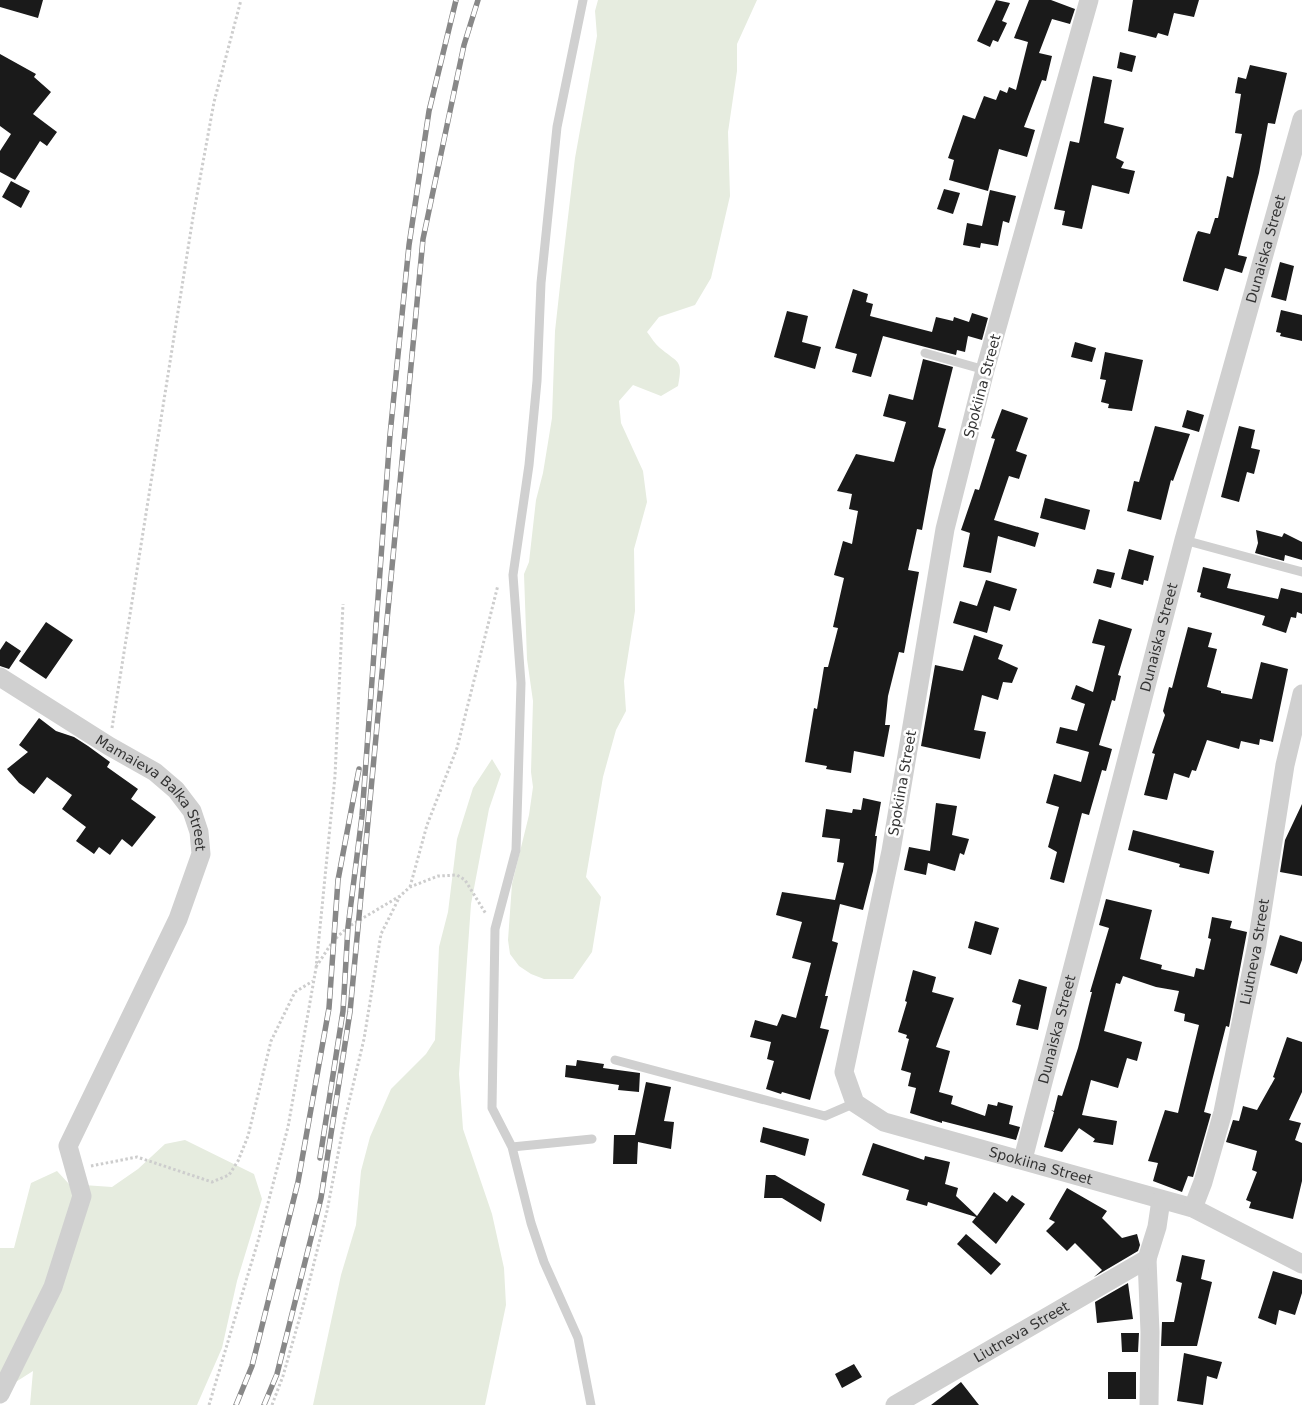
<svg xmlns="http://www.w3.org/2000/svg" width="1302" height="1405" font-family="'DejaVu Sans',sans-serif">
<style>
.green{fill:#e6ecdf}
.building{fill:#1a1a1a}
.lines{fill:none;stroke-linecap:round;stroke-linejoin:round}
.path{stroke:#cdcdcd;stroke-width:3;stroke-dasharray:2.5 2.5;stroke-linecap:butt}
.service{stroke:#d0d0d0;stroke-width:9}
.minor{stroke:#d0d0d0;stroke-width:19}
.rail-casing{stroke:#888;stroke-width:5.5}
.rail{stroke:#fff;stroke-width:4;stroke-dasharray:11;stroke-linecap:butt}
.labels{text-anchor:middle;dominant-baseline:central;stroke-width:5;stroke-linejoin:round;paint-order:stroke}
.street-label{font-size:14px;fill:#333;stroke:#fff}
</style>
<rect width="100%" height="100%" fill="#fff"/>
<!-- green -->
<path class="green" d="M598 0H757L737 44V71L728 132 730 196 711 278 695 305 659 317 647 332C651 337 655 344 660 348 679 364 683 359 678 386L661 396 633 385 619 401 621 423 643 471 647 502 634 549 635 611 624 681 626 711 616 730 603 777 586 877 601 897 592 952 573 979H544L531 974 519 966 510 954 508 940 512 884 529 815 533 787 531 772 533 701 527 659 524 574 529 562 536 500 543 473 552 418 555 331 563 259 575 158 597 36 595 11Z
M492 759 501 774 489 809 471 904 459 1074 463 1129 492 1214 504 1268 506 1305 485 1405H313L341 1275 356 1225 361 1171 370 1137 391 1089 426 1054 435 1040 439 947 448 912 457 839 473 788Z
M185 1140 254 1174 262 1199 237 1281 222 1348 197 1405H30L33 1371 0 1392V1248H14L31 1183 57 1171 69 1184 112 1187 138 1169 165 1144Z"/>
<!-- building -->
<path class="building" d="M0 0H43L38 18 0 7Z
M996 0 1010 3 1002 21 1007 23 998 42 993 40 990 47 977 41Z
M1029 0H1051L1075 9 1070 24 1052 19 1039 53 1052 56 1046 81 1042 80 1024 127 1035 130 1027 157 999 149 988 191 949 180 954 160 948 158 963 115 975 119 984 96 996 100 1000 90 1007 93 1009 87 1016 90 1028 42 1014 38Z
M1133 0H1199L1194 17 1174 13 1168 36 1158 33 1156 38 1128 31Z
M1120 52 1136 56 1132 72 1117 68Z
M0 54 36 74 34 77 51 92 33 114 57 132 47 146 40 141 15 180 0 172V151L11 134 0 126Z
M1250 65 1287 73 1275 124 1268 123 1259 173 1238 255 1247 257 1242 273 1225 268 1218 291 1183 281V279L1196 235 1198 231 1210 234 1215 218H1218L1227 176 1233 178 1242 134 1235 133 1241 94 1235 93 1238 77 1246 79Z
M1093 76 1112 80 1104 123 1124 128 1116 158 1124 162 1121 168 1135 171 1129 194 1092 185 1082 229 1062 225 1065 211 1054 209 1070 141 1079 143Z
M11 181 30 191 21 208 2 197Z
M944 189 960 193 953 214 937 209Z
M990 190 1016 196 1009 223 1003 221 998 246 981 243 980 248 963 245 967 223 982 226Z
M1280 262 1294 266 1286 301 1271 297Z
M853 289 868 294 866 302 873 304 870 316 932 332 936 317 953 321 954 317 969 322 972 313 988 318 982 340 968 336 965 352 957 350 956 355 883 336 871 377 852 372 857 354 835 348Z
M1281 310 1302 315V341L1280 336 1281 333 1276 332Z
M787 311 808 316 802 342 821 347 815 369 774 357Z
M1075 342 1096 348 1092 362 1071 357Z
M1105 352 1143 360 1132 411 1108 408 1109 404 1101 402 1106 380 1100 379Z
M923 359 953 367 938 427 946 429 933 470 922 530 917 529 908 570 919 572 904 653 899 652 888 696 885 725H890L884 757 854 751 851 773 826 769 827 766 805 762 814 708 817 709 824 667H828L838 628 833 627 844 578 834 575 843 541 852 544 858 511 849 509 852 494 837 491 856 454 894 462 906 422 883 416 889 394 913 400Z
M1002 409 1028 418 1016 451 1027 455 1019 479 1009 476 994 520 1039 533 1035 547 998 536 991 573 963 567 970 533 961 530 975 489 979 490 995 439 991 438Z
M1187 410 1204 415 1199 432 1182 427Z
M1155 426 1190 434 1173 481 1171 480 1161 520 1127 511 1134 481 1139 482Z
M1239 426 1255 430 1251 448 1260 450 1254 474 1247 472 1239 502 1221 497Z
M1045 498 1090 510 1085 530 1040 518Z
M1256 530 1282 537 1284 533 1302 542V560L1285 555 1284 561 1255 553 1258 543Z
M1129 549 1154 556 1148 581 1144 580 1143 585 1121 579Z
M1203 567 1231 574 1227 588 1278 599 1281 588 1302 593V614L1297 612 1296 618 1291 617 1286 633 1262 625 1265 616 1200 597 1201 593 1197 592Z
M1097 569 1115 573 1111 588 1093 583Z
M986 580 1017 589 1010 611 994 606 987 633 953 623 960 601 977 606Z
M1099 619 1132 629 1118 675 1121 676 1115 701 1112 700 1099 745 1112 749 1106 771 1102 770 1089 815 1082 813 1064 883 1050 879 1057 852 1048 847 1059 807 1046 803 1054 774 1081 782 1089 752 1056 743 1060 727 1077 731 1085 704 1071 699 1076 685 1093 692 1105 646 1092 643Z
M46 622 73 640 46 679 19 661Z
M1188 627 1212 633 1208 647 1217 649 1207 687 1221 691V693L1252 699 1261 662 1288 669 1273 742 1260 739 1259 745 1241 741 1239 749 1207 740 1196 771 1192 770 1189 778 1174 773 1167 800 1144 795 1155 754 1152 753 1165 715 1163 711 1169 687 1172 688Z
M974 635 1003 645 998 659 1018 668 1012 683 1003 682 998 700 982 695 974 730 986 732 980 759 921 746 935 665 963 671Z
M6 641 21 651 9 669 0 666V650Z
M39 718 56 731 74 737 88 746 110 762 107 767 138 789 131 799 156 817 132 847 122 839 110 855 99 847 94 854 76 841 86 827 62 809 72 795 47 777 34 794 19 783 7 769 28 752 19 745Z
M863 798 881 802 875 836H877L873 871 863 910 840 904 832 941 838 943 825 996H828L820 1028 829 1030 810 1100 782 1092 781 1094 766 1089 774 1061 767 1059 771 1042 750 1037 755 1020 777 1026 782 1014 796 1018 811 963 792 958 802 922 776 915 782 892 835 900 844 863 837 862 840 839 822 837 826 809 852 813 853 809 861 810Z
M936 803 957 806 952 835 969 839 964 855 960 853 955 871 928 863 926 875 904 870 909 847 930 851Z
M1302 804V876L1280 872 1285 840Z
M1133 830 1214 851 1209 874 1179 867 1180 864 1128 850Z
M1106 899 1152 910 1140 959 1162 965 1161 969 1194 977 1196 968 1204 970 1211 939 1208 938 1212 917 1232 921 1230 928 1247 932 1229 1027 1226 1026 1204 1112 1211 1114 1193 1177 1188 1176 1182 1192 1153 1181 1158 1163 1148 1161 1165 1110 1178 1113 1199 1025 1184 1021 1185 1014 1174 1011 1179 991 1156 987 1123 976 1120 984 1116 983 1104 1031 1142 1042 1137 1061 1127 1058 1118 1088 1091 1080 1082 1115 1117 1121 1113 1145 1093 1142 1095 1139 1079 1128 1062 1152 1044 1147 1054 1112 1051 1110 1054 1111 1058 1095 1062 1096 1078 1048 1092 992H1090L1109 928 1099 925Z
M975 921 999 928 991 955 968 948Z
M1280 935 1302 942V960L1297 974 1270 965Z
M913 970 936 977 932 992 954 998 936 1047 950 1051 939 1092 953 1096 951 1104 985 1116 988 1104 997 1106 998 1102 1013 1106 1009 1124 1020 1127 1016 1140 942 1121V1123L910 1113 916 1088 908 1086 911 1073 901 1070 909 1039 906 1038 907 1035 898 1032 907 1002 905 1001Z
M1019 979 1047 987 1038 1030 1016 1025 1021 1005 1012 1002Z
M1287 1037 1302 1042V1092L1289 1120 1301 1123 1295 1140 1302 1143V1181L1293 1219 1249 1208 1251 1202 1246 1200 1257 1172 1252 1170 1257 1151 1226 1142 1233 1120 1239 1121 1243 1106 1257 1110 1275 1078 1273 1077Z
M577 1060 604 1064 603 1068 640 1073 639 1092 618 1090 619 1085 565 1077 566 1065 576 1066Z
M646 1082 671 1087 664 1121 674 1122 671 1149 638 1142 637 1164H613L614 1135H635Z
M763 1127 809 1139 805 1156 760 1142Z
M873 1143 924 1160 925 1156 950 1162 945 1184 958 1188 956 1196 977 1216 994 1192 1007 1202 1012 1195 1025 1204 996 1244 972 1222 976 1217 928 1202 927 1206 906 1200 909 1190 862 1175Z
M766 1175H775L825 1204 821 1222 782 1198H764Z
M1067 1188 1107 1211 1102 1218 1122 1238 1137 1234 1140 1245 1138 1251 1094 1277 1102 1270 1075 1243 1067 1251 1046 1231 1055 1222 1049 1219Z
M966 1234 1001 1264 991 1275 957 1244Z
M1182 1255 1205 1260 1201 1279 1212 1282 1197 1346H1161L1162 1322H1174L1182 1283 1176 1281Z
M1273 1271 1302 1280V1293L1295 1315 1279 1310 1276 1325 1258 1318Z
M1128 1283 1133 1319 1097 1323 1095 1302Z
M1121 1333H1139L1138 1352H1122Z
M1184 1353 1222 1362 1217 1379 1207 1376 1203 1405 1177 1401Z
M854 1364 862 1377 842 1388 835 1374Z
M1108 1372H1136V1399H1108Z
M961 1382 979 1405H931Z"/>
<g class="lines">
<!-- path -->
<path class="path" d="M112 728 193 217 214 102 241 0
M410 887 427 825 457 748 498 585
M316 967 333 941 348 927 400 896 410 887 438 876 457 875 465 880 486 914
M91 1166 137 1157 212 1182 229 1175 238 1161 248 1136 271 1041 295 992 313 981
M209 1405 258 1241 288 1127 316 968 335 776 343 604
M272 1405 283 1376 305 1299 327 1211 344 1123 364 1039 381 934 400 896"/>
<!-- service -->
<path class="service" d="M583 0 557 127 541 283 537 381 529 465 513 575 521 683 518 786 516 850 495 929 492 1108 512 1147 531 1223 544 1262 578 1338 591 1405
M925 353 985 370
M1184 540 1302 572
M615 1060 825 1116 855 1103
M512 1147 592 1139"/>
<!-- minor -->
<g class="minor">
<path id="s1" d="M1089 0 985 370 945 529 891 851 844 1072 855 1103 884 1122 1193 1208 1302 1264"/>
<path id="s2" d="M0 677 109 746 155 772 176 790 192 811 199 832 201 854 178 919 68 1146 82 1196 53 1287 0 1394"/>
<path id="s3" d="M1023 1159 1184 540 1302 119"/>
<path id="s4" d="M1193 1208 1203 1182 1223 1112 1257 944 1285 765 1302 694"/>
<path d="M1147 1259 1150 1332 1149 1405"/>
<path id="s5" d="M895 1405 1147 1259 1157 1227 1161 1200"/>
</g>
<!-- rail casing -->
<g class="rail-casing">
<path id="rail" d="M320 1158 343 1011 348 927 362 816 390 435 409 245 429 111 456 0
M236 1405 252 1366 298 1182 329 1008 338 880 359 769
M264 1405 277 1374 321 1198 350 1012 423 239 464 45 478 0"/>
</g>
<!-- rail -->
<use href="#rail" class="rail"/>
</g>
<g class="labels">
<!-- street labels -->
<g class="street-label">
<text stroke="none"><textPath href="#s3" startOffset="942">Dunaiska Street</textPath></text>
<text transform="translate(982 386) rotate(-75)">Spokiina Street</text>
<text stroke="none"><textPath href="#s3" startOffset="539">Dunaiska Street</textPath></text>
<text transform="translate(902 783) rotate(-80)">Spokiina Street</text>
<text stroke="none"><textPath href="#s2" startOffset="196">Mamaieva Balka Street</textPath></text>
<text stroke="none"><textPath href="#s4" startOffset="264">Liutneva Street</textPath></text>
<text stroke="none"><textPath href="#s3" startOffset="134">Dunaiska Street</textPath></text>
<text stroke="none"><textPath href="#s1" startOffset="1331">Spokiina Street</textPath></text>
<text stroke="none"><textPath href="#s5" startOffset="146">Liutneva Street</textPath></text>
</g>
</g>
</svg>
